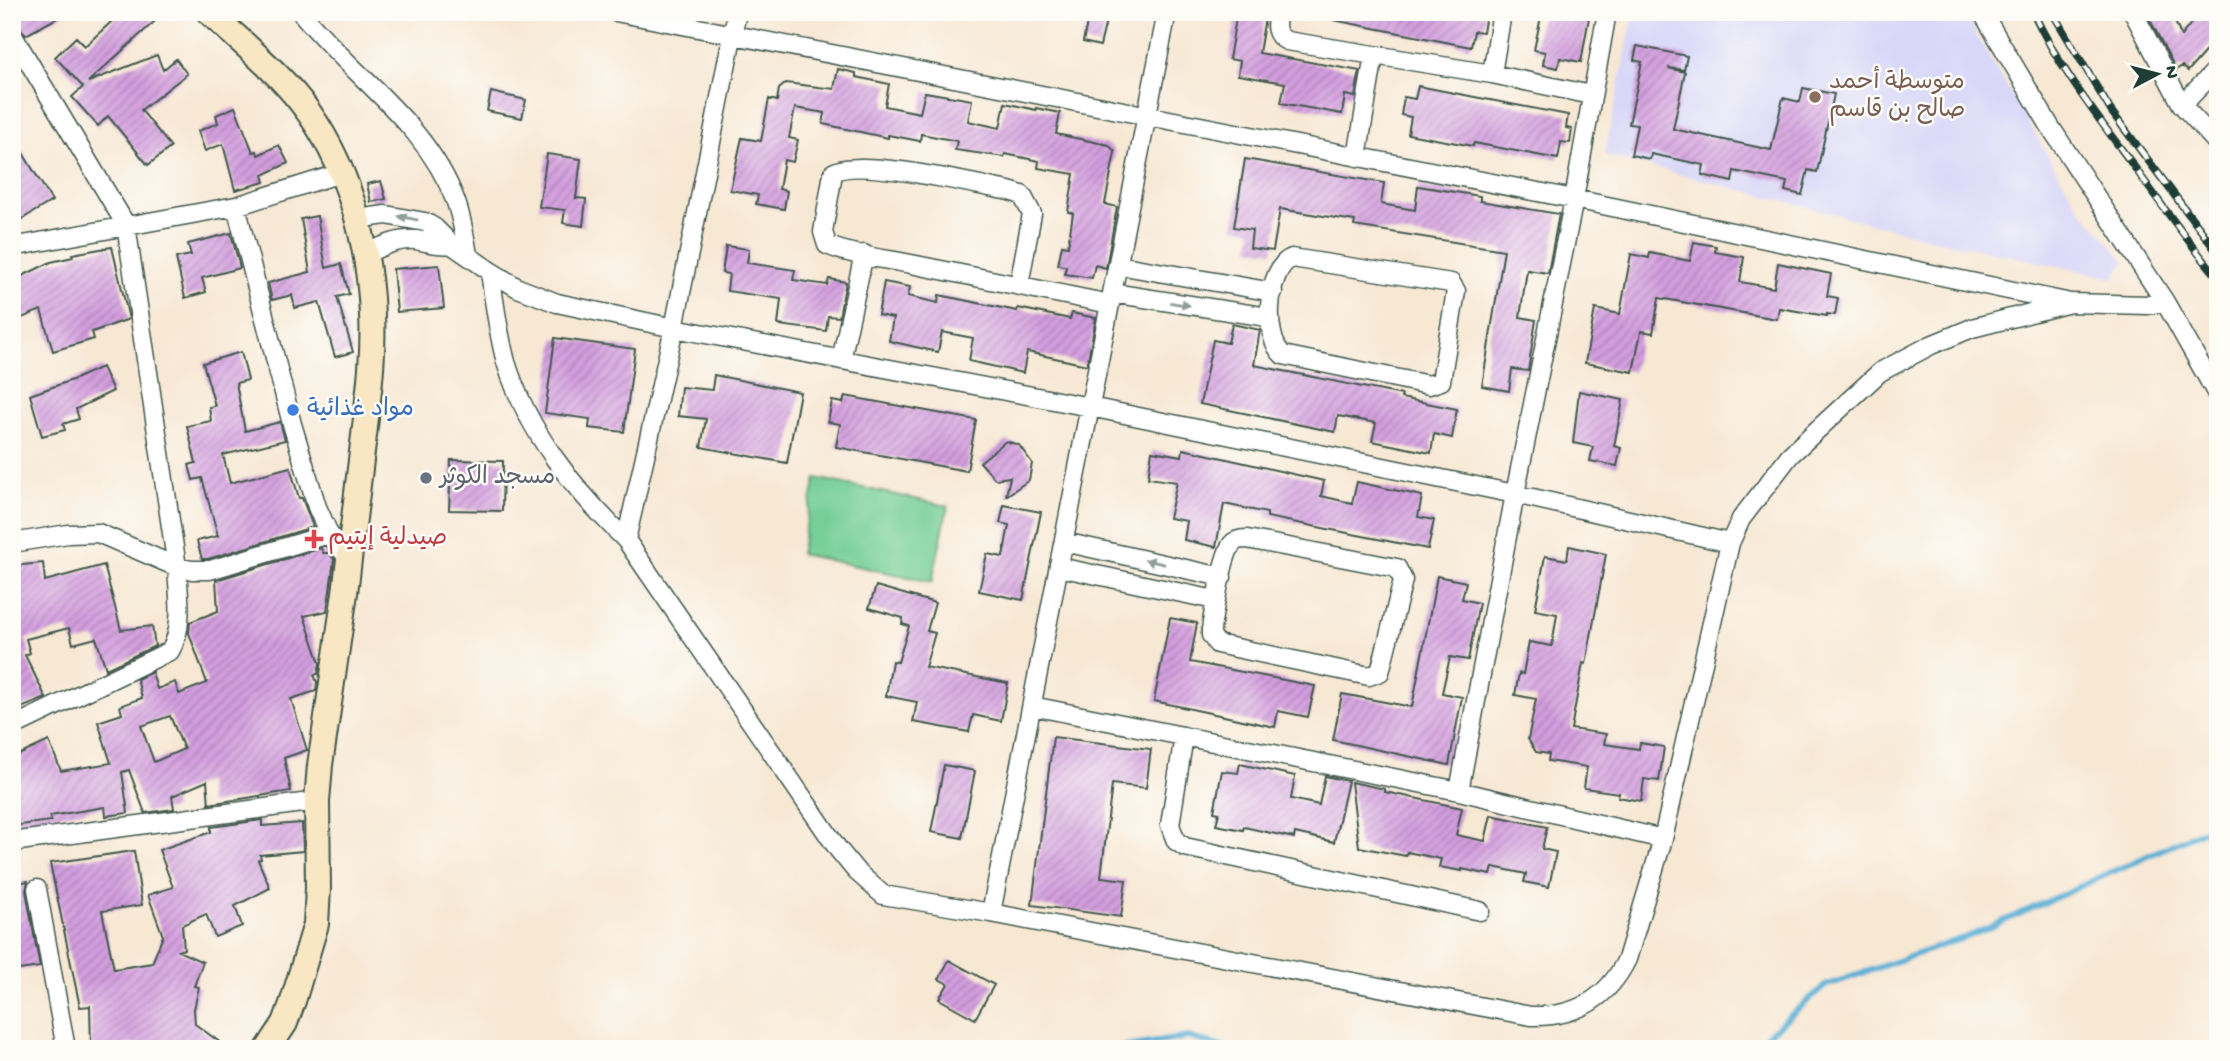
<svg xmlns="http://www.w3.org/2000/svg" width="2230" height="1061" font-family="'Gochi Hand','Playpen Sans Arabic',sans-serif">
<style>
.built{fill:#d8d7f8}
.green{fill:#75cf96;stroke:#4a8665;stroke-width:2}
.lines{fill:none;stroke-linecap:round;stroke-linejoin:round}
.stream{stroke:#59aed5;stroke-width:6}
.building{fill:url(#building-hatch);fill-rule:evenodd}
.street-casing{stroke:#3f574c;stroke-width:21}
.secondary-casing{stroke:#3f574c;stroke-width:28}
.street{stroke:#fff;stroke-width:18}
.secondary{stroke:#f9e7c3;stroke-width:24}
.rail-casing{stroke:#1f3d34;stroke-width:8}
.rail{stroke:#fdfcf7;stroke-width:5;stroke-dasharray:16;stroke-linecap:butt}
.oneway{fill:#8f9e9a}
.education-dot{fill:#8d6e63;stroke:#fdfcf7;stroke-width:2.5}
.shop-dot{fill:#3f7fe0;stroke:#fdfcf7;stroke-width:2.5}
.worship-dot{fill:#6b7280;stroke:#fdfcf7;stroke-width:2.5}
.health-dot{fill:#e0444e;stroke:#fdfcf7;stroke-width:2.5}
.labels{text-anchor:middle;dominant-baseline:central;stroke-width:5;stroke-linejoin:round;paint-order:stroke}
.education-label{font-size:24px;fill:#785e54;stroke:#fdfcf7;text-anchor:start}
.shop-label{font-size:24px;fill:#366cbe;stroke:#fdfcf7;text-anchor:start}
.worship-label{font-size:24px;fill:#5b616d;stroke:#fdfcf7;text-anchor:start}
.health-label{font-size:24px;fill:#be3a42;stroke:#fdfcf7;text-anchor:start}
</style>
<defs>
<pattern id="building-hatch" width="6" height="6" patternUnits="userSpaceOnUse" patternTransform="scale(1.75)"><rect width="6" height="6" fill="#d49edf"/><path d="M-1 1l2-2M0 6l6-6M5 7l2-2" fill="none" stroke="#ab82b6"/></pattern>
</defs>
<rect width="100%" height="100%" fill="#fdfcf7"/>
<filter id="ink" filterUnits="userSpaceOnUse"><feTurbulence type="fractalNoise" baseFrequency=".0143" numOctaves="2"/><feDisplacementMap in="SourceGraphic" scale="14" xChannelSelector="R" yChannelSelector="G"/><feConvolveMatrix kernelMatrix="1 2 1 2 8 2 1 2 1" color-interpolation-filters="sRGB"/></filter>
<filter id="wash" filterUnits="userSpaceOnUse"><feTurbulence type="fractalNoise" baseFrequency=".00686" numOctaves="4" result="noise"/><feDisplacementMap in="SourceGraphic" scale="28" xChannelSelector="R" yChannelSelector="G"/><feGaussianBlur stdDeviation="1.57" result="paint"/><feColorMatrix in="noise" values="0 0 0 0 0 0 0 0 0 0 0 0 0 0 0 0 0 1.4 0 .05"/><feComposite in="paint" operator="in"/></filter>
<g filter="url(#wash)">
<rect width="100%" height="100%" fill="#f7e8d4"/>
<!-- built -->
<path class="built" d="M1634 12H1966L1978 38 2078 206 2125 261 2114 278 1941 241 1605 155Z"/>
<!-- green -->
<path class="green" d="M816 478 948 506 932 582 800 554Z"/>
<g class="lines">
<!-- stream -->
<path class="stream" d="M1113 1049 1189 1037 1228 1049
M1751 1049 1825 986 1975 934 2218 824"/>
</g>
<g id="blocks">
<!-- building -->
<path class="building" d="M12 12H68L26 35 16 24Z
M122 12H165L88 82 157 55 163 70 176 59 187 74 141 110 171 147 148 165 108 116 98 126 72 97 83 87 55 57 76 37 85 46Z
M1237 12H1266L1259 53 1360 71 1355 97 1345 95 1342 114 1281 103 1285 83 1238 75 1240 61 1229 59Z
M1334 12H1479V14L1486 15 1483 32 1474 31 1471 47 1333 20Z
M1542 12H1590L1581 62 1560 58 1558 68 1543 65 1545 52 1534 50Z
M2146 12H2171L2181 36 2200 12H2218V37L2188 71 2182 66 2176 70Z
M1089 13 1107 17 1100 46 1083 42Z
M1637 46 1687 56 1684 70 1668 68 1685 72 1673 129 1771 150 1783 98 1800 102 1803 88 1834 94 1817 172 1808 170 1802 195 1785 191 1787 182 1734 171 1732 182 1702 175 1704 165 1651 154 1650 159 1631 155 1637 125 1629 124 1642 62 1634 60Z
M838 69 856 73V77L889 84 885 106 920 113 925 92 972 100 968 121 1000 128 1005 103 1036 110V108L1060 113 1056 134 1109 145 1115 152 1105 204 1117 207 1106 268 1095 265 1092 278 1065 274 1066 266 1058 265 1062 245 1068 246 1073 213 1068 212 1074 174 1038 168 1039 161 1005 154 1004 157 955 150 957 141 921 134 920 141 888 135V138L823 124 825 113 795 108 789 138 798 140 793 162 784 160 779 189 787 191 784 209 756 204 758 195 730 190 742 138 761 141 769 99 777 101 779 89 786 83 834 89Z
M1418 86 1568 115 1566 128 1572 129 1570 143 1561 142 1558 159 1474 143 1473 146 1408 134 1411 117 1401 115 1404 97 1415 99Z
M491 92 526 100 522 118 487 111Z
M235 107 253 152 257 151 258 155 279 145 288 163 263 175 265 182 235 190 223 144 205 151 198 131 218 123 216 115Z
M12 135 52 201 12 225Z
M547 154 581 159 576 198 586 199 583 226 563 223 565 210 539 207Z
M1245 159 1384 183 1381 204 1415 210 1418 186 1480 196V201L1559 214 1548 273 1527 270 1520 317 1536 320 1528 371 1512 369 1509 391 1482 386 1504 250 1354 226 1355 221 1280 209 1273 251 1250 248 1252 230 1234 227Z
M381 181 386 199 371 202 367 184Z
M317 216 326 268 341 264 349 294 337 297 353 352 335 357 319 302 295 308 292 295 272 300 268 283 310 272 301 219Z
M231 233 240 268 202 278 206 292 185 298 176 258 191 255 188 244Z
M1694 242 1716 246 1715 252 1744 257 1740 282 1774 288 1778 263 1831 274 1827 296 1838 298 1835 315 1827 314V316L1779 308 1777 319 1659 298 1653 333 1641 331 1633 372 1585 363 1595 309 1620 314 1631 254 1649 258 1650 253 1690 261Z
M726 246 749 249 747 263 795 270 793 280 827 285 829 279 846 282 839 317 828 316 826 331 778 325 781 299 727 291 729 274 722 273Z
M112 247 129 319 92 332 94 339 53 351 41 310 12 322V281L51 262 73 257 72 254Z
M439 265 444 308 397 312 393 269Z
M884 282 910 287 908 296 938 303 939 295 1017 311 1018 308 1070 319 1072 313 1096 318 1087 365 1027 352 1023 373 969 361 973 338 942 332 938 352 889 341 893 318 878 315Z
M1232 324 1260 330 1254 365 1402 395 1401 398 1457 409 1452 438 1434 434 1431 453 1372 441 1376 423 1338 416 1335 432 1200 404 1213 340 1228 343Z
M555 338 635 349 624 432 589 428 590 419 545 413Z
M241 352 248 380 236 383 245 431 280 422 285 440 223 455 230 483 290 467 299 498H302L313 527 208 559H202L197 541 218 536 202 478 193 480 189 465 196 463 187 426 211 421 209 407 215 406 203 363Z
M102 367 113 391 76 409 79 419 63 424 65 430 42 436 30 395 75 379Z
M714 375 800 392 787 463 701 447 706 419 678 416 681 387 712 390Z
M1579 391 1623 400 1614 446 1621 448 1617 466 1590 461 1593 447 1573 443Z
M845 396 976 420 967 471 836 447 840 424 828 422 832 401 843 403Z
M1006 441 1019 445 1032 463 1029 480 1006 496 1010 477 995 479 980 462Z
M1183 449 1324 481 1321 496 1352 503 1357 482 1422 496 1418 517 1434 520 1428 549 1267 517V513L1224 504 1216 547 1184 540 1187 521 1169 518 1177 482 1148 478 1152 451 1182 456Z
M451 460 503 461 502 511 449 510Z
M1004 505 1041 512 1023 600 979 591 987 554 1003 557 1009 525 1000 523Z
M1569 546 1606 554 1586 664 1583 663 1571 729 1606 734 1604 744 1639 749 1640 743 1664 747 1659 781 1644 779 1641 801 1618 797 1619 793 1584 788 1587 767 1548 761 1549 754 1536 752 1528 739 1536 699 1515 695 1519 673 1523 674 1529 642 1552 646 1557 614 1535 610 1545 556 1567 560Z
M321 548 323 553H329L334 559 330 591 327 611 304 616 320 663 318 674 314 675 317 682 316 691 291 699 307 750 284 758 291 791 209 804 207 781 172 796 174 809 145 813 129 770 122 772 128 813 106 816 105 807 50 816 51 821 12 826V758L49 741 61 771 111 763 98 722 122 714 120 706 142 698 137 679 152 672 157 689 175 682 179 694 207 683 189 633 190 622 218 611 216 580ZM170 716 184 749 154 762 141 726Z
M43 563 45 581 104 565 121 630 152 626 155 646 106 669 96 638 73 644 69 628 26 639 30 653 25 655 46 698 14 711 12 703V566Z
M1437 576 1466 582 1462 599 1479 603 1468 660 1450 657 1442 693 1462 697 1449 765 1333 740 1342 694 1412 707Z
M876 586 935 603 927 631 935 633 925 667 1008 683 1001 721 973 715 969 732 913 722 917 702 886 696 892 661 898 662 909 626 902 624 903 618 869 608Z
M1170 618 1197 623 1190 662 1315 686 1308 717 1278 711 1275 727 1154 701Z
M1053 737 1151 749 1146 788 1112 784 1101 877 1126 880 1121 917 1032 905Z
M1240 764 1295 776 1291 799 1319 805 1325 776 1348 781 1334 842 1295 833 1294 838 1244 827 1243 830 1216 825 1219 813 1214 812 1222 771 1238 773Z
M944 765 975 771 962 838 931 832Z
M1351 782 1385 789V792L1462 808 1456 835 1485 841 1491 815 1547 827 1542 849 1556 852 1549 887 1524 882 1526 874 1493 867 1491 875 1462 869V871L1439 867 1441 859 1407 852 1406 856 1359 847Z
M262 820V826L302 823 303 851 260 855 261 859 258 860 270 888 235 906 242 926 215 937 206 914 182 925 184 949 178 951 203 962 194 986 199 987 194 1009 195 1024 229 1049H200L191 1042 126 1045 127 1049H91L90 1006 80 1007 50 863 134 851 142 905 102 911 114 969 152 963 163 936 148 895 173 887 159 850 211 832V827Z
M28 881 26 891 40 967 12 971V884Z
M949 960 994 985 975 1019 939 999 948 984 939 979Z"/>
</g>
</g>
<g filter="url(#ink)">
<use href="#blocks" fill-opacity="0" stroke="#3f574c" stroke-width="2"/>
<g class="lines">
<!-- street casing -->
<g class="street-casing">
<path id="street" d="M301 12C352 77 426 121 456 202 462 219 465 237 468 255
M616 12 1574 199 2066 302
M1278 12C1275 25 1274 35 1287 41L1492 74 1591 95
M2133 12 2182 105
M12 34 126 225 177 567C178 594 185 626 170 651L12 727
M2218 68 2182 105 2218 144
M1492 74 1502 12
M1357 157 1374 55
M236 206 292 424 317 507 329 534 348 558
M357 219 386 215 425 222 435 228 451 244 490 271 518 288 557 303 674 328 1090 407 1515 494 1574 199 1607 12
M12 247 236 206 341 173
M365 254C381 247 398 238 416 240 428 242 438 246 451 244
M1292 258 1451 283 1456 291 1441 381 1429 385 1283 355C1262 337 1267 267 1292 258Z
M1118 265 1273 292
M490 271C494 302 498 332 506 362 528 433 573 488 626 540L838 849 856 871 883 895 991 913 1531 1016C1575 1017 1607 1000 1627 959L1663 839 1730 543 1741 519 1790 455 1880 372 1931 345 1972 328 2070 303 2148 305 2165 302 2051 128 1982 12
M1019 285 1032 214 1022 195 1009 191C978 185 854 156 833 173L823 232 827 245C852 256 889 259 916 265 981 278 1046 291 1110 304
M1112 293 1268 317
M2165 302 2218 396
M841 360 864 254
M1247 539 1397 568 1403 580 1380 672 1369 676 1217 644 1211 635V630C1213 614 1223 555 1232 544 1235 540 1241 539 1247 539Z
M626 540 674 328 737 12
M1064 542 1222 577
M12 543 68 534 98 533 177 567 192 570H210L329 534
M1059 567 1215 600
M1032 706 1459 791 1663 839
M1184 736 1170 825 1176 841 1185 847 1480 911
M1459 791 1515 494 1730 543
M12 842 317 801
M37 889 66 1049
M991 913 1167 12"/>
</g>
<!-- secondary casing -->
<g class="secondary-casing">
<path id="secondary" d="M209 12C240 41 275 69 301 102 347 161 369 241 372 315 374 353 369 390 365 427L345 593 320 765 317 801 318 888 316 924 293 1001 285 1023 268 1049"/>
</g>
<!-- street -->
<use href="#street" class="street"/>
<!-- secondary -->
<use href="#secondary" class="secondary"/>
<!-- rail casing -->
<g class="rail-casing">
<path id="rail" d="M2033 12C2058 66 2095 114 2130 161 2158 200 2186 240 2218 277
M2052 12 2111 111 2218 253"/>
</g>
<!-- rail -->
<use href="#rail" class="rail"/>
</g>
<!-- one-way arrows -->
<defs><path id="oneway-solid" d="M-6-.8H1V-3.2L6.5 0L1 3.2V.8H-6Z" transform="scale(1.75)"/></defs>
<g class="oneway">
<use href="#oneway-solid" transform="translate(408 218) rotate(-168)"/>
<use href="#oneway-solid" transform="translate(1180 304) rotate(9)"/>
<use href="#oneway-solid" transform="translate(1155 562) rotate(-167)"/>
</g>
</g>
<!-- markers -->
<circle class="education-dot" cx="1815" cy="97" r="7"/>
<circle class="shop-dot" cx="293" cy="410" r="7"/>
<circle class="worship-dot" cx="426" cy="478" r="7"/>
<path class="health-dot" d="M310.5 528.5h7v7h7v7h-7v7h-7v-7h-7v-7h7z"/>
<g class="labels">
<!-- education labels -->
<g class="education-label">
<text x="1829" y="83">متوسطة أحمد<tspan x="1829" dy="28">صالح بن قاسم</tspan></text>
</g>
<!-- shop labels -->
<g class="shop-label">
<text x="307" y="410">مواد غذائية</text>
</g>
<!-- worship labels -->
<g class="worship-label">
<text x="440" y="478">مسجد الكوثر</text>
</g>
<!-- health labels -->
<g class="health-label">
<text x="328" y="539">صيدلية إيتيم</text>
</g>
</g>
<!-- margin -->
<rect width="2230" height="1061" fill="none" stroke="#fdfcf7" stroke-width="42"/>
<!-- north arrow -->
<g transform="translate(2157 74) rotate(83)" stroke="#fdfcf7" stroke-width="5" paint-order="stroke">
<path d="M0-5L12 26L0 18L-12 26Z" fill="#1f3d34"/>
<text y="-10" font-size="19" font-weight="bold" text-anchor="middle" fill="#1f3d34">N</text>
</g>
</svg>
